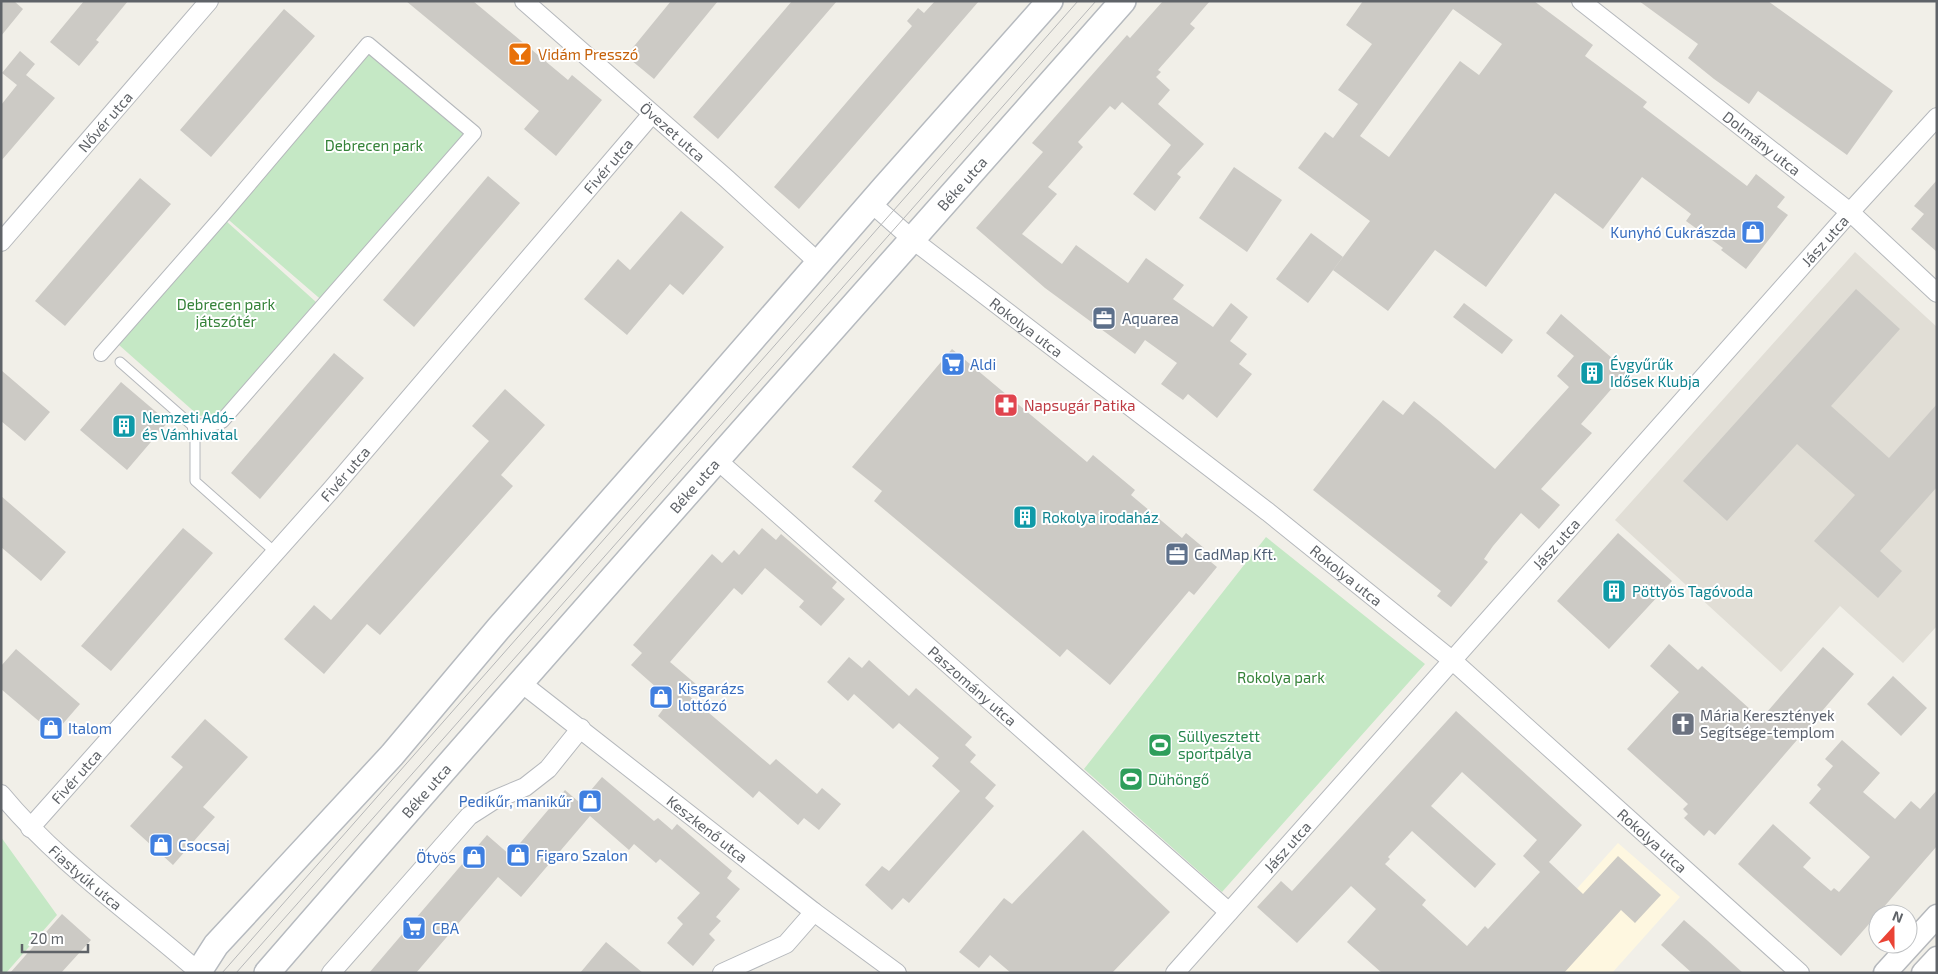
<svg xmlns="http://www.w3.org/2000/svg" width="1938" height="974" font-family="'Exo 2',sans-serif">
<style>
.commercial{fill:#fef7e0}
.education{fill:#e1ded6}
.green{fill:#c5e8c5}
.building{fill:#cccac5;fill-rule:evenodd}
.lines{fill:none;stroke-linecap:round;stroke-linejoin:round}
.service-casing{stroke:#b5b8bc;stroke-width:11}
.pedestrian-casing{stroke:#b5b8bc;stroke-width:16}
.minor-casing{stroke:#b5b8bc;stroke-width:20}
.tertiary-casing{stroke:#b5b8bc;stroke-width:25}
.secondary-casing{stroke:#b6babf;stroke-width:28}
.service{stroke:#fff;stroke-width:9}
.pedestrian{stroke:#fff;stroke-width:14}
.minor{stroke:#fff;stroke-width:18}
.tertiary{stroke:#fff;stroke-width:22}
.secondary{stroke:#fff;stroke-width:25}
.tram{stroke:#b6b7b8;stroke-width:1}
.labels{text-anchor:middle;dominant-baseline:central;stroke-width:4;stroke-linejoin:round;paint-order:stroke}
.food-label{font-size:15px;fill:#c56008;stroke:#fff;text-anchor:start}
.street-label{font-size:15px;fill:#5f6368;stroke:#fff}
.park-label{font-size:15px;fill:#348238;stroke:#fff}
.shop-label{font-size:15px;fill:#366cbe;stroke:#fff;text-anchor:start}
.service-label{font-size:15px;fill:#4e5e75;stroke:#fff;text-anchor:start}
.culture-label{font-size:15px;fill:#0d838f;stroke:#fff;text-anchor:start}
.health-label{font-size:15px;fill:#be3a42;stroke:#fff;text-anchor:start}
.worship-label{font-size:15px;fill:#5b616d;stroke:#fff;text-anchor:start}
.leisure-label{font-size:15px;fill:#27864d;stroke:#fff;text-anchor:start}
</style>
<rect width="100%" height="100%" fill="#f1efe8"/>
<!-- commercial -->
<path class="commercial" d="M1618 843 1680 897 1612 973H1501Z"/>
<!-- education -->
<path class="education" d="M1855 252 1937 327V626L1903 663 1840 606 1781 672 1615 520Z"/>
<!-- green -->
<path class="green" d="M368 44 474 133 325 303 223 215Z
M225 220 316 302 219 414 199 416 119 345Z
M1266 537 1425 664 1222 892 1084 769Z
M1 837 57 915 6 973H1Z"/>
<!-- building -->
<path class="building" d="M1 1H14L23 9 1 36Z
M84 1H128L96 40 99 42 79 66 50 42Z
M406 1H473L568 80 572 75 602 100 556 156 524 129 539 111Z
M671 1H718L654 79 626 56Z
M792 1H837L718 139 693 117Z
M935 1H979L799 209 774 187 912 26 907 21 918 8 924 13Z
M1163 1H1210L1190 24 1195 28 1158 70 1161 72 1156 77 1170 90 1158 104 1204 144 1177 174 1181 177 1155 211 1133 194 1171 145 1122 102 1115 110 1110 106 1078 142 1083 147 1048 187 1057 194 1022 234 1062 264 1076 245 1128 283 1146 258 1184 285 1173 299 1213 327 1231 303 1248 317 1230 341 1247 354 1239 364 1252 374 1217 418 1188 394 1183 400 1161 384 1177 363 1145 340 1135 354 1045 288 976 228 1043 152 1032 143 1127 35 1130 38Z
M1363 1H1534L1593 45 1585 56 1647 102 1643 107 1693 145 1747 186 1756 174 1785 197 1777 207 1788 215 1746 269 1721 250 1723 248 1686 221 1691 214 1642 177 1603 229 1555 193 1486 287 1435 250 1388 311 1333 270 1370 221 1298 168 1325 132 1333 138 1358 104 1338 90 1372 44 1346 25ZM1453 9 1502 44 1479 75 1460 61 1389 157 1360 136Z
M1639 1H1768L1893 91 1847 155 1758 91 1749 104 1714 79 1688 58 1698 44Z
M284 9 315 36 211 157 180 130Z
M20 51 35 64 26 75 55 98 1 161V105L17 85 2 73Z
M1234 167 1282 200 1247 252 1199 218Z
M488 176 520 203 414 327 383 300Z
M140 178 171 204 65 326 35 301Z
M1937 180V252L1911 229 1924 214 1914 206Z
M681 211 724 247 683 295 670 284 627 335 584 299 618 259 630 270Z
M1311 233 1343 257 1308 303 1276 279Z
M1856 289 1900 329 1831 406 1889 458 1937 404V487L1880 551 1902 571 1878 598 1814 541 1855 495 1797 444 1727 521 1683 481Z
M1464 303 1513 340 1502 354 1453 317Z
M1561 314 1627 371 1581 424 1592 433 1541 489 1560 505 1539 529 1521 513 1493 546 1484 559 1488 562 1451 607 1437 596 1441 591 1313 490 1383 400 1403 415 1414 401 1439 421 1495 469 1569 387 1557 376 1574 356 1546 333Z
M952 349 1087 462 1093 455 1135 490 1131 495 1182 538 1186 533 1204 548 1200 553 1217 567 1194 595 1189 591 1110 685 1067 649 1060 657 874 501 882 491 852 467Z
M334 353 364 378 260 499 231 473Z
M1 370 50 412 25 441 1 421Z
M121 382 168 422 127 470 80 430Z
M505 389 545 425 501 475 513 486 380 635 367 624 324 674 284 639 314 605 331 620 489 441 472 426Z
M1 496 66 552 41 581 1 547Z
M183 528 213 553 111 671 81 646Z
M762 528 776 540 781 534 837 582 832 588 845 599 821 626 799 607 804 601 765 568 742 595 734 588 670 662 697 685 688 695 770 765 776 759 817 794 822 788 841 804 819 830 804 818 798 825 759 791 753 798 658 716 664 708 651 696 657 688 631 665 642 653 633 645 712 554 722 563 734 550 739 555Z
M1618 533 1672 581 1609 649 1557 601Z
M1669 644 1698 670 1702 666 1761 719 1823 647 1854 674 1715 835 1709 830 1704 836 1684 818 1688 814 1683 809 1688 804 1627 749 1679 692 1650 666Z
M16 649 80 704 54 734 1 689V666Z
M849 657 862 668 869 660 909 696 916 688 972 737 965 745 976 755 970 762 996 785 985 798 994 806 909 903 903 898 892 910 865 885 882 866 889 871 960 791 932 766 939 758 899 723 893 729 854 694 848 701 827 682Z
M1893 676 1927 708 1901 736 1867 704Z
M1456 711 1582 825 1549 862 1583 894 1618 856 1661 895 1635 923 1621 910 1564 973H1382L1347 942 1376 909 1351 886 1297 943 1257 907 1281 881 1292 891ZM1462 772 1537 840 1523 856 1540 872 1488 929 1485 926 1467 946 1422 905 1426 900 1385 864 1390 859 1388 857 1412 831 1475 888 1496 864 1431 806Z
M205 719 248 757 203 807 215 817 173 865 130 826 183 767 171 757Z
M1842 740 1880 773 1863 792 1895 819 1911 801 1920 809 1937 790V846L1841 956 1738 864 1773 824 1811 858 1803 867 1831 891 1834 888 1839 892 1870 857 1809 803 1821 789 1817 785 1833 766 1825 759Z
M602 777 654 821 658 818 672 830 677 824 732 871 727 878 740 889 716 917 721 921 709 934 715 940 693 966 667 943 683 924 677 918 700 893 660 859 656 863 634 844 629 850 590 816 521 897 498 877 416 973H369L487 835 510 855 565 790 580 803Z
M1083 830 1170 912 1112 973H1011L990 955 979 968 959 952 1004 898 1012 904Z
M62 914 91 940 61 973H10Z
M1684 920 1708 941 1743 973H1692L1661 945Z
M606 942 643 973H580Z"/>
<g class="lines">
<!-- service casing -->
<g class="service-casing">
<path id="service" d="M120 362 195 428V481L275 552"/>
</g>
<!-- pedestrian casing -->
<g class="pedestrian-casing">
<path id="pedestrian" d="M101 354 223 215 368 44 474 133 222 421 195 428"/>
</g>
<!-- minor casing -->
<g class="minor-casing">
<g id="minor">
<path id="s1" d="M524 1 727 179 819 263"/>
<path id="s2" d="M1581 1 1850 212 1937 293"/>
<path id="s3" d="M871 203 913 240 1268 512 1453 661 1800 973"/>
<path id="s4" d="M1 242 209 1"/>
<path id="s5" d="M717 460 1229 912"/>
<path id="s6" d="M520 682 814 912 897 973"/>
<path id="s7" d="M1 794C58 863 133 914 200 973"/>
<path id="s8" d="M30 828 331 490 652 114"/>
<path d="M331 973 469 816 494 800 525 787 548 769 581 728"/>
<path d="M722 973 786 944 814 912"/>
<path id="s9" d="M1175 973 1850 212 1937 117"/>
</g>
</g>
<!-- tertiary casing -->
<g class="tertiary-casing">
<path id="tertiary" d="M1885 973 1937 916
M1923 973 1937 958"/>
</g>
<!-- secondary casing -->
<g class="secondary-casing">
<g id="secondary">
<path d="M198 973 216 945 392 755 498 629 676 427 884 188 1050 1"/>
<path id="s10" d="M267 973C550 646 837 325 1123 1"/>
</g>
</g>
<!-- service -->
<use href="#service" class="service"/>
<!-- pedestrian -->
<use href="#pedestrian" class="pedestrian"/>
<!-- minor -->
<use href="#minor" class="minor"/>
<!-- tertiary -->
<use href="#tertiary" class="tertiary"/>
<!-- secondary -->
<use href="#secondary" class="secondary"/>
<!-- tram -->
<path class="tram" d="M222 973 1078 1
M236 973 1096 1"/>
</g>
<!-- icons -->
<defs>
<g id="bar-square" transform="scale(1.25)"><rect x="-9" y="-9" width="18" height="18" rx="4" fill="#e8710a" stroke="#fff"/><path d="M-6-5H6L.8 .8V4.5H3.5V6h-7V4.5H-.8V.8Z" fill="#fff"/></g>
<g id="shop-square" transform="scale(1.25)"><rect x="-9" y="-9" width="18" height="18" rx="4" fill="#3f7fe0" stroke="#fff"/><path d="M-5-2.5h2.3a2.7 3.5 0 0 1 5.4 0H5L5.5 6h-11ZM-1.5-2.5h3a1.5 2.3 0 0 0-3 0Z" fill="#fff"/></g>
<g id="office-square" transform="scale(1.25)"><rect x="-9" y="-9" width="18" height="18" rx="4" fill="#5c6f8a" stroke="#fff"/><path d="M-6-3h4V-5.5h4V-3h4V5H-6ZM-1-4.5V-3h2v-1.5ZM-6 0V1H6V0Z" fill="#fff"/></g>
<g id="supermarket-square" transform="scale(1.25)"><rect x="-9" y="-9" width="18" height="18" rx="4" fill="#3f7fe0" stroke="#fff"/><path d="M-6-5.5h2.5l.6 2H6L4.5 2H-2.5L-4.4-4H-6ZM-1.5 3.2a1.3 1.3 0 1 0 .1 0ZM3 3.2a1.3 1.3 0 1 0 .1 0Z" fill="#fff"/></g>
<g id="building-square" transform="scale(1.25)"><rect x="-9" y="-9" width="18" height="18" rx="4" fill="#0f9aa8" stroke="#fff"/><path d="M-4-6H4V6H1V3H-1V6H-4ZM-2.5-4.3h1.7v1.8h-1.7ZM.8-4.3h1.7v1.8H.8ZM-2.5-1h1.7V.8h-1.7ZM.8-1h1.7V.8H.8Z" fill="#fff"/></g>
<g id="pharmacy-square" transform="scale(1.25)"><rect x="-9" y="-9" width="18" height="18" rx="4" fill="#e0444e" stroke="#fff"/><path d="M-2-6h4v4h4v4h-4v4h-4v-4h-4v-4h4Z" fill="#fff"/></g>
<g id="church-square" transform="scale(1.25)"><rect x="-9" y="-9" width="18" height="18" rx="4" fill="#6b7280" stroke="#fff"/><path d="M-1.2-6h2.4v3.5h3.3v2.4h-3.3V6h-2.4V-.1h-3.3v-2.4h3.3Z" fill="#fff"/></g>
<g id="stadium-square" transform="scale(1.25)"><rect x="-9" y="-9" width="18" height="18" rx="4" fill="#2e9e5b" stroke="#fff"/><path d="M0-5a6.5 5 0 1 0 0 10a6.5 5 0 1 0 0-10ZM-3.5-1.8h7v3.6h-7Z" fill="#fff"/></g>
</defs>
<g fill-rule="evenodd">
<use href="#bar-square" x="520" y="54"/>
<use href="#shop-square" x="1753" y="232"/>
<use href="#office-square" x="1104" y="318"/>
<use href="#supermarket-square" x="953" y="364"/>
<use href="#building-square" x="1592" y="373"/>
<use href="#pharmacy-square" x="1006" y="405"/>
<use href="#building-square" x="124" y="426"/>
<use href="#building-square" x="1025" y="517"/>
<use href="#office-square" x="1177" y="554"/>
<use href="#building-square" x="1614" y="591"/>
<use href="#shop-square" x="661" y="697"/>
<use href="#church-square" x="1683" y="724"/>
<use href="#shop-square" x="51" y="728"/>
<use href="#stadium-square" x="1160" y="745"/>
<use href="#stadium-square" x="1131" y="779"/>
<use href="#shop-square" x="590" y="801"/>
<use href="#shop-square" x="161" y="845"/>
<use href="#shop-square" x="518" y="855"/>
<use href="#shop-square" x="474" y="857"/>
<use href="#supermarket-square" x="414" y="928"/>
</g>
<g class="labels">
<!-- food labels -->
<g class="food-label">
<text x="538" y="54">Vidám Presszó</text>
</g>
<!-- street labels -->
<g class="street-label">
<text stroke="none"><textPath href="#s4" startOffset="159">Nővér utca</textPath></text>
<text stroke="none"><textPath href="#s1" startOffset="198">Övezet utca</textPath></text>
<text stroke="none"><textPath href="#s2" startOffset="230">Dolmány utca</textPath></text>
<text stroke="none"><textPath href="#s8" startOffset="879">Fivér utca</textPath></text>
<text stroke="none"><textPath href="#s10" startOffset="1052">Béke utca</textPath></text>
<text stroke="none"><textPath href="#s9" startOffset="979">Jász utca</textPath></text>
<text stroke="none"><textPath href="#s3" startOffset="199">Rokolya utca</textPath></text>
<text stroke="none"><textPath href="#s8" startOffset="474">Fivér utca</textPath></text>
<text stroke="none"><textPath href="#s10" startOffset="648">Béke utca</textPath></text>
<text stroke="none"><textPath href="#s9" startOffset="574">Jász utca</textPath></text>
<text stroke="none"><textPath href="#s3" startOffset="604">Rokolya utca</textPath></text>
<text stroke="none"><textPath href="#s5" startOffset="341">Paszomány utca</textPath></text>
<text stroke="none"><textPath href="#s8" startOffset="69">Fivér utca</textPath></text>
<text stroke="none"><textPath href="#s10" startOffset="242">Béke utca</textPath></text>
<text stroke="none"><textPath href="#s6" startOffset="238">Keszkenő utca</textPath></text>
<text stroke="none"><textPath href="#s3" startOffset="1009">Rokolya utca</textPath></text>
<text stroke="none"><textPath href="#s9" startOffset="169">Jász utca</textPath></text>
<text stroke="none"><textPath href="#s7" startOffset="119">Fiastyúk utca</textPath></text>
</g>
<!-- park labels -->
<g class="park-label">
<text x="374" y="145">Debrecen park</text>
<text x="226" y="304">Debrecen park<tspan x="226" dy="17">játszótér</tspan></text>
<text x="1281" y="677">Rokolya park</text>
</g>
<!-- shop labels -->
<g class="shop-label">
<text x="1736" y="232" text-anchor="end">Kunyhó Cukrászda</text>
<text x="970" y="364">Aldi</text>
<text x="678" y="688">Kisgarázs<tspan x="678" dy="17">lottózó</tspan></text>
<text x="68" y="728">Italom</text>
<text x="572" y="801" text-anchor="end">Pedikűr, manikűr</text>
<text x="178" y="845">Csocsaj</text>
<text x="536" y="855">Figaro Szalon</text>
<text x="456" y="857" text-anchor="end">Ötvös</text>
<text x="432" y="928">CBA</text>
</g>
<!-- service labels -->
<g class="service-label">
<text x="1122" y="318">Aquarea</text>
<text x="1194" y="554">CadMap Kft.</text>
</g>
<!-- culture labels -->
<g class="culture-label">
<text x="1610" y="364">Évgyűrűk<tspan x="1610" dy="17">Idősek Klubja</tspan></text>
<text x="142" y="417">Nemzeti Adó-<tspan x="142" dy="17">és Vámhivatal</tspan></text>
<text x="1042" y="517">Rokolya irodaház</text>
<text x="1632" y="591">Pöttyös Tagóvoda</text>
</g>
<!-- health labels -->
<g class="health-label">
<text x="1024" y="405">Napsugár Patika</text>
</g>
<!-- worship labels -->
<g class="worship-label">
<text x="1700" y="715">Mária Keresztények<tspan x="1700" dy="17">Segítsége-templom</tspan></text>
</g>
<!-- leisure labels -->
<g class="leisure-label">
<text x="1178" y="736">Süllyesztett<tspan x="1178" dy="17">sportpálya</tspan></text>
<text x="1148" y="779">Dühöngő</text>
</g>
</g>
<!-- border -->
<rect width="1938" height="974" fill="none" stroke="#5f6368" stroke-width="5"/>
<!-- north arrow -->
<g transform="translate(1893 929) rotate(21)"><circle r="24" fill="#ffffff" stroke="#bfc1c3"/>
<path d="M0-4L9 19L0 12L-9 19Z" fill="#ea4335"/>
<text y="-8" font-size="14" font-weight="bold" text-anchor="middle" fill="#5f6368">N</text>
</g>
<!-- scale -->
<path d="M22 944v8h66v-8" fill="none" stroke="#5f6368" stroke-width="2.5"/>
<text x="30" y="944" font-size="15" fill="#5f6368" stroke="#ffffff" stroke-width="4" paint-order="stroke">20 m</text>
</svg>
